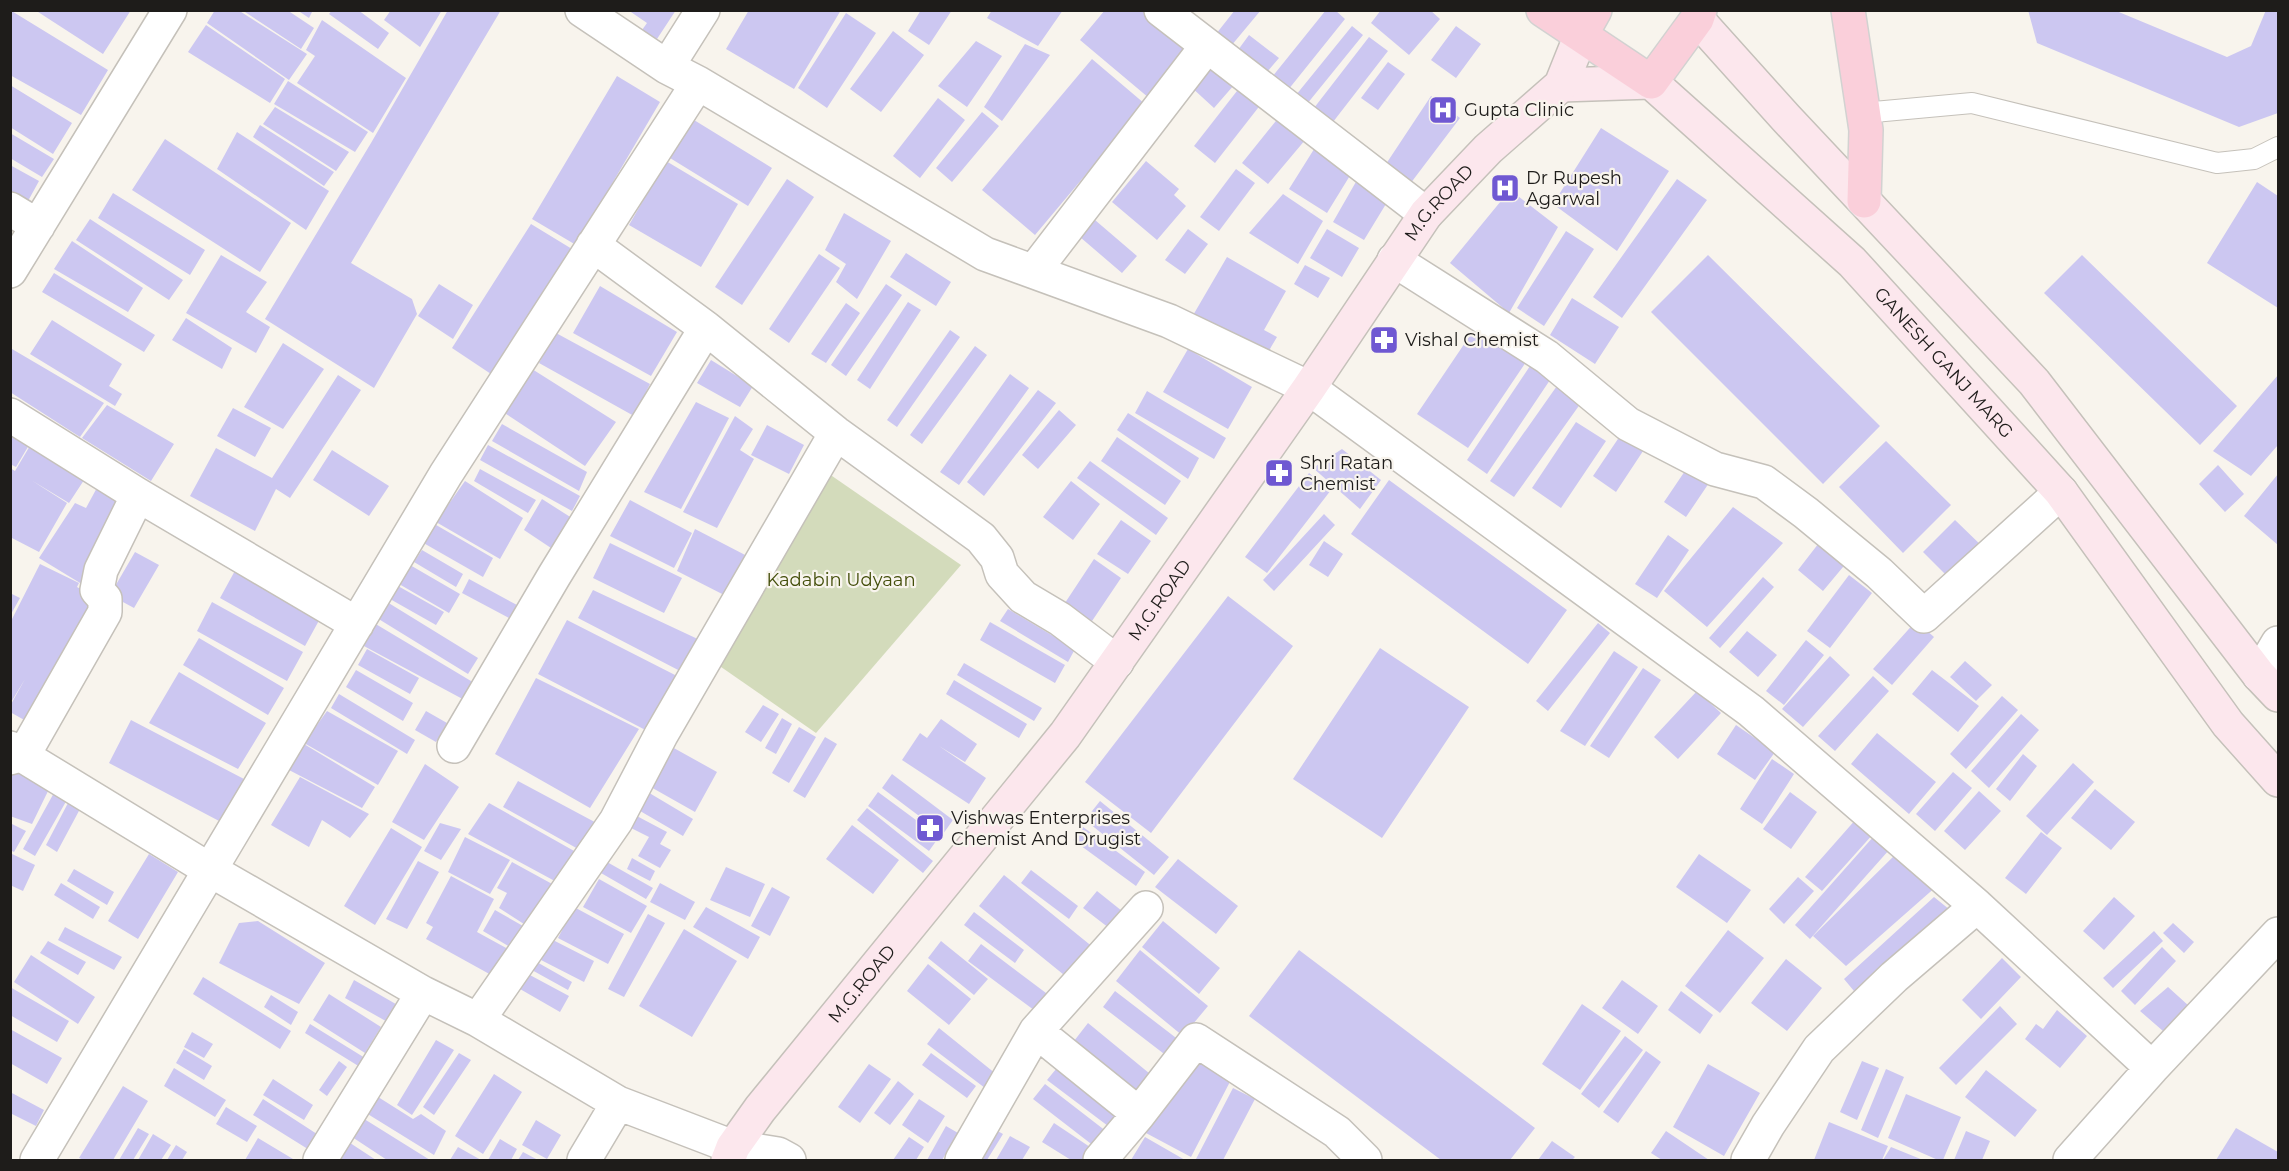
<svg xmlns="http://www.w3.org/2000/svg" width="2289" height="1171" font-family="Montserrat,sans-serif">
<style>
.green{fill:#d3dbbb}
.building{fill:#ccc7f1}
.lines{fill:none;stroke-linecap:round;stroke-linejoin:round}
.service-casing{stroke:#c5c1ba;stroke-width:22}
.minor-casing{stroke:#c5c1ba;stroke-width:36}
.secondary-casing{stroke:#c5c1ba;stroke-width:36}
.primary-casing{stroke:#d2d2d1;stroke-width:36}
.service{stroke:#fff;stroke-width:20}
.minor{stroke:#fff;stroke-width:33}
.secondary{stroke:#fce7ed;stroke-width:33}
.primary{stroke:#facfda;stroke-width:33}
.labels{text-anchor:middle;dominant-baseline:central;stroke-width:4.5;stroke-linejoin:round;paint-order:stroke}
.poi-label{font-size:18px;fill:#1e1c1a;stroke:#f8f4ed;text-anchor:start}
.street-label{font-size:18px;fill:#1e1c1a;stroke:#f8f4ed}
.park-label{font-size:18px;fill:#444f0b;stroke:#f8f4ed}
</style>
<rect width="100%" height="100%" fill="#f8f4ed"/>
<!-- green -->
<path class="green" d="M819 467 961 565 816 733 698 651Z"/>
<!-- building -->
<path class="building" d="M10 10 108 70 81 115 10 75Z
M35 10H131L103 54Z
M215 10H238L307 54 289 80 207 23Z
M242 10H287L314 28 301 49Z
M297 10H313L309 18Z
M332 10H358L389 33 378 49 329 14Z
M391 10H442L420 47 384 20Z
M448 10H501L351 263 412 299 417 314 374 388 265 319 371 143Z
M628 10H676L657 39 642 30 647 23Z
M749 10H841L794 89 726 49Z
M921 10H952L929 45 908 31Z
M992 10H1063L1038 46 987 18Z
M1105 10H1141L1188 50 1149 98 1080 40Z
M1235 10H1261L1231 46 1216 34Z
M1326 10H1335L1345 19 1288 90 1272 77Z
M1381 10H1430L1440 19 1409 55 1371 23Z
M2028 10H2114L2227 57 2251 46 2266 10H2278V113L2239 127 2037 43Z
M846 13 876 33 827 108 798 88Z
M322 20 406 78 373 133 297 83 315 56 306 50Z
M206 25 285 79 270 103 188 52Z
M1352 26 1363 35 1307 104 1296 95Z
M1456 26 1481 44 1456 78 1431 60Z
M893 31 924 55 881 112 850 89Z
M1249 35 1279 58 1267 72 1238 50Z
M1369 37 1388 51 1333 122 1314 108Z
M976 41 1002 56 967 107 938 86Z
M1025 44 1050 55 1002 121 984 107Z
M1092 59 1145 104 1035 235 982 190Z
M1388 62 1405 74 1378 110 1361 98Z
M1211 63 1234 85 1214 108 1190 86Z
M617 76 660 102 576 245 532 219Z
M288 81 368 132 355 152 274 104Z
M1244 82 1265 99 1215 163 1194 146Z
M10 85 72 123 53 154 10 127Z
M1431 96 1460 118 1410 184 1384 167Z
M938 98 965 120 920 178 893 156Z
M275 107 349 152 336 171 263 124Z
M1284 111 1311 133 1268 184 1242 163Z
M982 112 999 126 952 182 936 168Z
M694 120 772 168 748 206 670 158Z
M260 125 334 172 324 186 253 137Z
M1601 128 1669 171 1617 251 1553 204Z
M237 132 329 191 306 230 217 169Z
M10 133 54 159 42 177 10 158Z
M165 139 291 223 260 272 132 190Z
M1316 146 1354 169 1327 213 1289 189Z
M666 161 738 204 701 267 629 225Z
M1146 161 1179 189 1174 195 1186 206 1157 240 1112 202Z
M10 165 39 181 28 201 10 191Z
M1236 169 1255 183 1219 231 1200 217Z
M787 179 814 197 742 305 715 287Z
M1677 179 1707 200 1622 318 1593 297Z
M1357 180 1389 199 1364 240 1333 222Z
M2257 182 2278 196V308L2207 263Z
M1510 190 1558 227 1509 313 1450 263Z
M113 193 205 250 190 275 98 218Z
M1283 194 1323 221 1298 264 1249 233Z
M844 213 891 241 857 299 836 282 846 264 825 250Z
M90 219 183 280 169 300 76 240Z
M1095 220 1137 256 1122 273 1080 237Z
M531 224 572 249 491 374 452 348Z
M1188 229 1208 244 1185 274 1165 260Z
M1327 229 1359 248 1342 277 1310 258Z
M1566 231 1594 249 1544 326 1517 308Z
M72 241 143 288 128 312 54 269Z
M906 253 951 282 936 306 890 277Z
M819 254 840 268 789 343 769 329Z
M221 255 267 282 246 312 270 327 256 353 186 313Z
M1708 255 1880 426 1823 484 1651 312Z
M2082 255 2237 406 2200 445 2044 293Z
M1227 257 1286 291 1264 330 1277 337 1264 359 1192 317Z
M1305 265 1330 278 1318 298 1294 284Z
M54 273 155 335 144 352 42 292Z
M439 284 473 305 453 339 418 316Z
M886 284 902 295 846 376 831 365Z
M600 286 677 332 651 376 573 333Z
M1572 298 1619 327 1595 364 1550 335Z
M908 302 921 310 870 389 857 380Z
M846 303 860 313 826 363 811 354Z
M186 318 232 348 222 369 172 340Z
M52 320 122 364 109 386 122 394 115 406 30 354Z
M1477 325 1528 359 1468 448 1417 414Z
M950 330 960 337 897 427 887 420Z
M556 333 650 384 634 416 539 363Z
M283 343 324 369 283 429 244 407Z
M975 346 987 355 922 444 910 435Z
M12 349 104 403 80 437 10 392Z
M1188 349 1252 387 1228 429 1163 392Z
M711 360 753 386 740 407 697 383Z
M1534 360 1554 374 1487 474 1467 460Z
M532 369 616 422 585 466 503 412Z
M1010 374 1029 388 959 485 940 472Z
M338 375 361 390 290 498 276 489 255 531 190 496 216 448 272 478Z
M2278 375V445L2251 476 2213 451Z
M1559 383 1583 400 1514 497 1490 481Z
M1038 390 1056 403 984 496 967 482Z
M1147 391 1226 438 1214 459 1135 413Z
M696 402 729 418 681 509 644 492Z
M107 405 174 444 151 481 82 438Z
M233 408 271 428 255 457 217 436Z
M1059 410 1076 425 1038 469 1022 455Z
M1128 413 1199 458 1188 479 1117 430Z
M735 416 753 429 740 450 754 459 717 528 683 512Z
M1576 422 1606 441 1561 508 1532 488Z
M502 424 587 472 579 491 492 441Z
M767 425 804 445 789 474 751 455Z
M10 426 32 440 16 467 10 464Z
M1626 427 1649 442 1616 492 1593 476Z
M1117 437 1181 481 1165 505 1101 461Z
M34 439 88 474 69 503 31 480 67 503 39 552 10 537V468L15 471Z
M1886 441 1951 505 1903 553 1839 487Z
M488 445 580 496 572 511 480 460Z
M1342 449 1381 480 1360 509 1313 468Z
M332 450 389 486 369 516 313 480Z
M1090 461 1168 518 1156 535 1077 478Z
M2218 465 2244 494 2225 512 2199 484Z
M1687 468 1709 483 1686 517 1664 502Z
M480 469 536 500 528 513 474 481Z
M1309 473 1331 490 1267 573 1245 557Z
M2278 474V545L2244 516Z
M1389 480 1567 610 1528 664 1351 534Z
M465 481 523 518 500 559 436 522Z
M1071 481 1100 504 1073 540 1043 517Z
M99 484 120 497 108 518 116 524 85 586 39 558 75 503 86 508Z
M542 499 575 520 554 550 524 530Z
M630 500 692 533 674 568 610 536Z
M1733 507 1783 543 1707 627 1664 591Z
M1324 514 1335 525 1274 591 1263 580Z
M1121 520 1151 541 1128 574 1097 554Z
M1955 520 1986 550 1954 583 1923 552Z
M431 522 493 558 483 577 420 541Z
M695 529 749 557 728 597 677 571Z
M1668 535 1689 550 1657 598 1635 584Z
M1822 539 1848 561 1823 591 1798 570Z
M1324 541 1343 554 1328 577 1309 565Z
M610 543 682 578 664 613 593 578Z
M422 550 463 574 456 587 414 562Z
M135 552 159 565 134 608 110 595Z
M1094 559 1121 578 1090 624 1063 606Z
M40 564 79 583 77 587 100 600 35 726 10 712V706L25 679 10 704V623Z
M410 565 460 594 449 613 399 584Z
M237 567 322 615 305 646 220 598Z
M1849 575 1872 593 1830 648 1807 631Z
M1763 577 1774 587 1720 648 1709 638Z
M469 579 517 605 509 618 462 593Z
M398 586 444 612 436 625 390 599Z
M593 590 702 641 682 672 578 618Z
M10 593 20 598 10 616Z
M1228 596 1293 646 1151 833 1085 782Z
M212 602 303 652 287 681 197 631Z
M387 602 478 658 468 674 377 618Z
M1008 609 1075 649 1068 662 1000 621Z
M567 620 677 676 655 735 538 674Z
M1916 621 1934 637 1892 685 1873 669Z
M990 622 1065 665 1055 683 980 640Z
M374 623 481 687 470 703 362 645Z
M1598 623 1610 633 1548 711 1536 701Z
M1747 631 1777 655 1758 677 1729 652Z
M199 638 284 688 268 715 183 665Z
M1806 640 1824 655 1784 705 1766 691Z
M1380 648 1469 707 1382 838 1293 779Z
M367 649 419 678 410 694 358 665Z
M1614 651 1638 667 1585 746 1560 731Z
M1830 656 1850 675 1803 727 1782 709Z
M1965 661 1992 685 1976 701 1950 677Z
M964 663 1042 708 1034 721 957 675Z
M1643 668 1661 680 1609 758 1590 746Z
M356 670 413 703 403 721 346 687Z
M1932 670 1979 706 1958 732 1912 694Z
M179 672 266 723 238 769 149 723Z
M1873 676 1889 691 1835 751 1818 736Z
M536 678 639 729 590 808 495 754Z
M954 680 1027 724 1019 738 946 694Z
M1697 691 1721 713 1678 759 1654 737Z
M339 694 415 740 407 754 331 708Z
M2002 696 2018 710 1966 769 1950 754Z
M763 705 779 714 761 742 745 732Z
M327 711 398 751 378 785 304 743Z
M426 711 447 723 436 742 415 730Z
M2021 714 2039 730 1989 788 1971 771Z
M782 718 792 724 776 754 765 748Z
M941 719 977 744 965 762 939 746 986 778 969 804 902 760 920 733 927 738Z
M131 720 244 779 221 822 109 763Z
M1736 725 1775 752 1755 780 1717 754Z
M799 727 816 737 789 783 772 773Z
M1877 733 1936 782 1909 814 1851 764Z
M825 737 837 744 805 798 793 791Z
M304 744 375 787 362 808 289 770Z
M672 747 717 772 695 812 649 786Z
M2023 754 2037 766 2010 801 1996 789Z
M1772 759 1794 774 1762 824 1740 809Z
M2073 763 2094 782 2047 835 2026 816Z
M425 764 459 787 424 840 392 822Z
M11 768 50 787 32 824 10 816Z
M1953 772 1972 788 1935 831 1916 814Z
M892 774 953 820 943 834 882 788Z
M300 777 369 814 350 838 322 820 309 847 271 825Z
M518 781 604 827 587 854 503 807Z
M2095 789 2135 822 2111 850 2071 818Z
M55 791 68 798 35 856 23 849Z
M646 791 693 819 683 836 635 808Z
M1979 791 2001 811 1965 850 1944 831Z
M878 792 939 837 929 851 868 806Z
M1790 792 1817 812 1791 849 1763 829Z
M1100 801 1169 857 1154 875 1085 820Z
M68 803 80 809 57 852 46 845Z
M489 803 583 856 564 886 468 834Z
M867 808 933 861 923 873 857 820Z
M633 814 667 832 660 844 671 850 660 868 638 856 649 837 627 826Z
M1857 818 1874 833 1822 891 1805 877Z
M10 823 26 831 14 852 10 850Z
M440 823 461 829 441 860 424 851Z
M852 825 899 860 873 894 826 859Z
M1083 827 1145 872 1136 886 1073 840Z
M391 828 422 847 375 925 344 906Z
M2041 832 2062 848 2026 894 2005 878Z
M1874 836 1889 850 1810 939 1795 925Z
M465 837 510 860 490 894 448 872Z
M1899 851 1938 885 1846 966 1813 936Z
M10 853 35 865 23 891 10 885Z
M149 854 178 872 138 939 108 921Z
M1699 854 1751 890 1727 923 1676 887Z
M632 858 655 871 650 881 627 869Z
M1178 859 1238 906 1216 934 1155 887Z
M418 861 439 872 407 929 386 919Z
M512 862 554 885 527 926 499 908 507 893 497 888Z
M607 862 653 888 646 899 601 873Z
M726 867 765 884 750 917 710 900Z
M74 869 114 892 107 905 67 881Z
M1031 870 1078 906 1069 919 1021 883Z
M1004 875 1094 948 1069 979 979 906Z
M451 876 494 899 477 932 508 949 493 976 426 939 433 927 426 923Z
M1798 877 1814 891 1784 924 1769 909Z
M599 879 647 906 631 933 583 907Z
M61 883 100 907 93 919 54 895Z
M660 883 695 902 685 920 650 902Z
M772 887 790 897 770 936 751 926Z
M1097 891 1122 911 1109 928 1083 908Z
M1934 897 1955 914 1859 997 1844 979Z
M2114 897 2135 916 2104 950 2083 931Z
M574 907 624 934 608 964 558 938Z
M706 907 760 937 748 959 693 927Z
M495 910 523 926 510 947 483 931Z
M974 912 1024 950 1015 963 964 925Z
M648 914 665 923 624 997 608 989Z
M258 921 325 963 299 1004 219 963 239 923Z
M1163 921 1220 968 1199 994 1142 947Z
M2173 923 2194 942 2184 953 2163 933Z
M65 927 122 957 114 970 58 940Z
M684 929 737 961 692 1037 639 1006Z
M1728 930 1764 958 1720 1013 1685 986Z
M2154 931 2163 941 2113 988 2103 978Z
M551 939 594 961 584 982 541 960Z
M48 941 86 962 78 975 40 953Z
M941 941 988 979 974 995 928 958Z
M981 944 1050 996 1038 1013 968 961Z
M2162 947 2176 961 2135 1005 2121 991Z
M1140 950 1208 1006 1183 1036 1116 981Z
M1299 950 1535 1128 1510 1160H1441L1249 1016Z
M31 955 95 997 78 1024 14 982Z
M2002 958 2021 977 1981 1019 1962 1000Z
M1786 959 1822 988 1787 1031 1751 1003Z
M535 961 572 982 568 990 530 969Z
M928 964 971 999 949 1025 907 991Z
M528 974 569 996 560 1012 520 989Z
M203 977 291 1031 280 1049 193 994Z
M354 980 401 1007 391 1024 345 998Z
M1622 980 1658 1006 1638 1034 1602 1008Z
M10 987 69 1021 57 1042 10 1015Z
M2168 987 2189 1006 2163 1031 2140 1011Z
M1115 991 1184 1044 1172 1060 1103 1007Z
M1681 991 1713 1015 1700 1034 1668 1010Z
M329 994 381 1027 365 1053 313 1020Z
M271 995 298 1012 291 1025 264 1007Z
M1582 1004 1621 1031 1580 1090 1542 1064Z
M2000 1006 2017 1024 1956 1085 1939 1068Z
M2057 1010 2087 1036 2060 1068 2025 1039 2036 1024 2043 1029Z
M1088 1023 1155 1078 1140 1096 1074 1041Z
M310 1024 365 1058 360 1067 305 1033Z
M939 1028 996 1074 985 1088 927 1044Z
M10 1029 62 1058 47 1084 10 1063Z
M192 1032 213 1044 204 1058 184 1047Z
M1625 1036 1643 1050 1599 1108 1581 1094Z
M436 1040 454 1050 412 1115 397 1105Z
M184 1049 212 1066 204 1080 176 1063Z
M1646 1051 1661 1062 1618 1123 1603 1112Z
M459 1053 471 1060 434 1115 423 1107Z
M931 1053 976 1086 967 1098 922 1065Z
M1202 1059 1234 1074 1191 1157 1146 1133Z
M339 1061 347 1067 327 1096 319 1090Z
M1862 1061 1879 1068 1857 1120 1840 1112Z
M1061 1063 1125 1112 1112 1129 1047 1080Z
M869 1064 891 1079 860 1123 838 1107Z
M1708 1064 1760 1093 1724 1156 1673 1127Z
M174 1068 226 1100 215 1117 164 1086Z
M1886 1069 1904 1077 1878 1138 1861 1130Z
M1986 1070 2037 1110 2015 1137 1965 1097Z
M494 1074 522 1092 483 1154 455 1136Z
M273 1079 313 1105 304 1120 263 1095Z
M898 1081 914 1094 890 1125 874 1113Z
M1045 1084 1111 1135 1099 1150 1033 1099Z
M123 1086 148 1101 113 1160H84L79 1158Z
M1233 1088 1255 1099 1223 1160H1198L1196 1159Z
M367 1090 413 1119 421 1114 446 1131 434 1155 358 1108Z
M10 1092 44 1110 36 1126 10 1113Z
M1906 1094 1961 1117 1943 1160H1938L1888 1138Z
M263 1099 320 1136 311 1151 253 1115Z
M919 1099 945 1116 928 1143 902 1125Z
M226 1107 257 1126 247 1142 216 1124Z
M353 1112 430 1160H387L343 1131Z
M536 1120 561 1135 547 1159 522 1145Z
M1829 1122 1888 1146 1882 1160H1814Z
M1054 1123 1090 1147 1082 1160H1071L1042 1142Z
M946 1126 958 1133 942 1160H927Z
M138 1128 149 1134 133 1160H119Z
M992 1128 1003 1134 987 1160H973Z
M2236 1128 2278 1152V1160H2216Z
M1666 1131 1709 1160H1662L1651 1153Z
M1966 1131 1990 1141 1982 1160H1954Z
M153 1134 171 1145 161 1160H138Z
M1010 1136 1030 1147 1022 1160H996Z
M341 1137 376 1160H326Z
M909 1137 924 1147 916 1160H893Z
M1145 1137 1185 1160H1131Z
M258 1138 293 1159 292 1160H245Z
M500 1139 517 1149 511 1160H488Z
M1552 1141 1575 1157 1572 1160H1538Z
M176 1145 187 1152 182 1160H167Z
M458 1147 481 1160H450Z
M1891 1147 1923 1160H1883Z
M523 1152 538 1160H518Z"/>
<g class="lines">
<!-- service casing -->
<g class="service-casing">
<path id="service" d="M1863 113 1972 103 2217 163 2254 159 2278 147"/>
</g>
<!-- minor casing -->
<g class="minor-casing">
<path id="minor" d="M582 10 667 67 698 83 985 254 1169 321 1309 388 1751 711 1977 906 2152 1068
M1161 10 1426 214
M667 67 703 10
M10 209 38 226
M593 245 706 328 836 433 981 538 997 558 1002 574 1023 597 1060 619 1117 662
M1394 260 1547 357 1628 424 1715 469 1764 482 1806 513 1879 573 1924 616 2061 492
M10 271 170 10
M1034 271 1207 46
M10 415 138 495 357 624
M2259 675 2278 643
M454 746 554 576 706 328
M10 748 210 870 423 993 478 1020 618 1103 733 1147 778 1154 789 1160
M10 758 24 754 105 612V599L97 590 101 570 138 495
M478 1020 616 821 661 735 836 433
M1036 1031 1139 1114
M37 1160 446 474 698 83
M320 1160 423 993
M584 1160 618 1103
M962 1160 1036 1031 1146 908
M1100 1160 1139 1114 1196 1040 1337 1132 1365 1160
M1748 1160 1768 1125 1819 1049 1894 977 1977 906
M2070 1160 2152 1068 2278 934"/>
</g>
<!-- secondary casing -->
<g class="secondary-casing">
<g id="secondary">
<path d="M1697 19 1786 118 2034 382 2259 675 2278 695"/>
<path id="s1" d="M1561 85 1651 82 1852 262 2061 492 2228 724 2278 780"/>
<path id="s2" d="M728 1160 733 1147 760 1109 1065 735 1309 388 1426 214 1488 149 1561 85 1581 35"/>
</g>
</g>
<!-- primary casing -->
<g class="primary-casing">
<path id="primary" d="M1543 10 1651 82 1697 19 1700 10
M1848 10 1866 130 1864 201
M1581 35 1595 10"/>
</g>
<!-- service -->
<use href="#service" class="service"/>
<!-- minor -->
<use href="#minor" class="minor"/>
<!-- secondary -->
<use href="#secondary" class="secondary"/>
<!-- primary -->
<use href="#primary" class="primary"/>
</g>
<!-- icons -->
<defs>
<g id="hospital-square" transform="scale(1.5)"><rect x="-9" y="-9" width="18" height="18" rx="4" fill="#6f58d2" stroke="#f8f4ed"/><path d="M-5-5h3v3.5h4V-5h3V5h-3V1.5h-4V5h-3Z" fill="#fff"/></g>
<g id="pharmacy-square" transform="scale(1.5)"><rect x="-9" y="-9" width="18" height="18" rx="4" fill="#6f58d2" stroke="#f8f4ed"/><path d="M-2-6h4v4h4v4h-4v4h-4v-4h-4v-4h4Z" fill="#fff"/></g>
</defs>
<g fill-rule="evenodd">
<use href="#hospital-square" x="1443" y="110"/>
<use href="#hospital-square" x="1505" y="188"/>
<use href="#pharmacy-square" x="1384" y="340"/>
<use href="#pharmacy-square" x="1279" y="473"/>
<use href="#pharmacy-square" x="930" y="828"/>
</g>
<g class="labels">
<!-- poi labels -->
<g class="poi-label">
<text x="1464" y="110">Gupta Clinic</text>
<text x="1526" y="178">Dr Rupesh<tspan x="1526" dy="21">Agarwal</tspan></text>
<text x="1405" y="340">Vishal Chemist</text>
<text x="1300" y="463">Shri Ratan<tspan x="1300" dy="21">Chemist</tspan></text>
<text x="951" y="818">Vishwas Enterprises<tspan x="951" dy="21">Chemist And Drugist</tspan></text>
</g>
<!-- street labels -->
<g class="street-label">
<text stroke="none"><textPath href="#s2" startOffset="1194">M.G.ROAD</textPath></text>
<text stroke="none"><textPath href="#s1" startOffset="496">GANESH GANJ MARG</textPath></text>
<text stroke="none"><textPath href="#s2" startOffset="708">M.G.ROAD</textPath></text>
<text stroke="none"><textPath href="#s2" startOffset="222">M.G.ROAD</textPath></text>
</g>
<!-- park labels -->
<g class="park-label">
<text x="841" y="580">Kadabin Udyaan</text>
</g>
</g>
<!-- border -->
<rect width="2289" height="1171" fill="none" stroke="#1e1c1a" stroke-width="24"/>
</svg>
